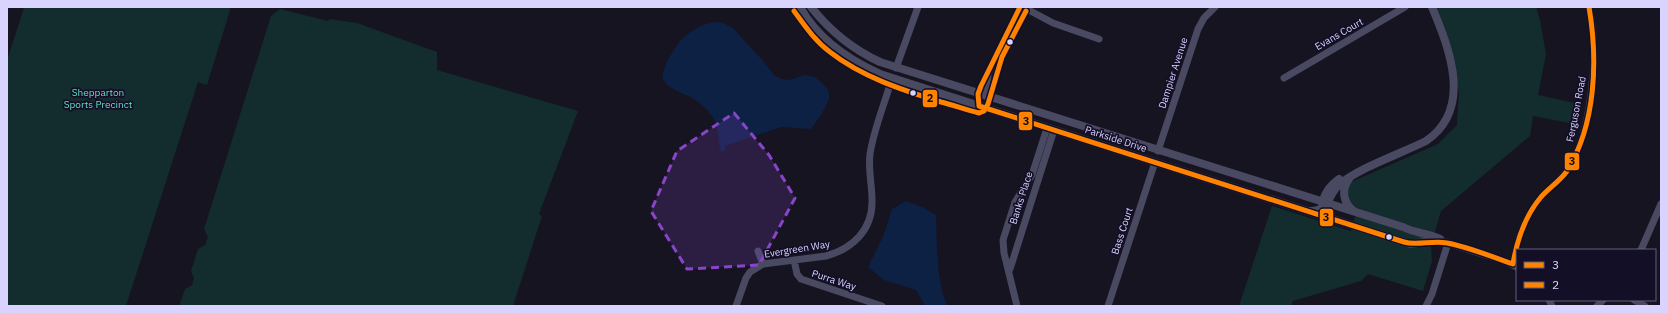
<svg xmlns="http://www.w3.org/2000/svg" width="1668" height="313" font-family="'IBM Plex Sans',sans-serif">
<style>
.green{fill:#132c2d}
.water{fill:#0d2144}
.lines{fill:none;stroke-linecap:round;stroke-linejoin:round}
.minor{stroke:#4a4962;stroke-width:7}
.tertiary{stroke:#4a4962;stroke-width:8}
.bus-1-casing{stroke:#130f26;stroke-width:8}
.bus-2-casing{stroke:#130f26;stroke-width:8}
.bus-1{stroke:#ff8200;stroke-width:5}
.bus-2{stroke:#ff8200;stroke-width:5}
.marked{fill:#8945c9;fill-opacity:0.2;stroke:#8945c9;stroke-width:3;stroke-dasharray:8 5;stroke-linejoin:round}
.bus-dot{fill:#d9d4ff;stroke:#130f26;stroke-width:1.5}
.labels{text-anchor:middle;dominant-baseline:central;stroke-width:3.5;stroke-linejoin:round;paint-order:stroke}
.street-label{font-size:10px;fill:#d9d4ff;stroke:#130f26}
.park-label{font-size:10px;fill:#5fe0c0;stroke:#130f26}
.line-badge{stroke:#130f26;stroke-width:1.5}
.pale-badge-label{font-size:11px;text-anchor:middle;font-weight:bold;fill:#111}
</style>
<rect width="100%" height="100%" fill="#161421"/>
<!-- green -->
<path class="green" d="M20 7H231L207 85 198 82 126 306H7V60L24 8Z
M1435 7H1536L1540 20 1546 54 1538 95 1579 104 1575 124 1533 116 1530 136 1441 211 1431 245 1432 261 1423 291 1368 274 1361 281 1293 301 1291 306H1239L1272 206 1351 231 1357 208 1348 199V188L1351 182 1438 144 1457 125 1459 92 1447 35Z
M280 9 328 21 329 19 357 23 437 52V70L578 111 539 214 542 216 513 306H179L185 289 192 285 194 278 191 271 198 249 205 245 208 237 204 229 271 16Z"/>
<!-- water -->
<path class="water" d="M713 22 723 23 733 28 764 62 775 76 781 79 790 80 804 75 815 77 827 88 829 93V99L821 115 811 129 781 127 725 146V150L721 152C717 140 720 127 712 116 707 110 701 103 694 99 685 93 668 90 663 79 660 69 678 42 685 36 693 30 703 24 713 22Z
M906 201 924 208 936 215C937 245 936 278 947 306H925L916 290 884 280 868 267 883 237 892 209Z"/>
<g class="lines">
<!-- minor -->
<path class="minor" d="M1023 7 1053 23 1099 39
M896 68 918 7
M1284 78 1405 7
M978 94 1020 7
M985 96 988 77
M1158 151 1198 29 1204 18 1215 7
M1641 250 1661 204
M758 251 763 264
M794 260 797 274 801 279 882 306
M1513 264C1517 240 1523 220 1539 200 1547 190 1558 182 1566 172 1593 133 1599 52 1589 7
M1010 269 1054 130
M1549 300 1552 306
M1634 300 1645 306
M736 306 746 278 750 272 763 264 826 256C852 249 873 230 872 200 872 185 868 169 870 154 874 128 885 103 892 78
M1017 306 1004 253 1003 240 1015 202 1032 175 1047 128
M1108 306 1155 162
M1426 306 1432 294 1448 243 1504 261 1517 267
M1597 306 1603 300"/>
<!-- tertiary -->
<path class="tertiary" d="M800 7C817 38 849 60 880 74L1404 242 1411 244 1431 241 1448 243
M811 7C830 31 852 49 880 62L1403 227C1415 233 1427 233 1440 239
M1349 179C1341 190 1343 203 1354 211
M1322 206C1323 195 1330 185 1339 179
M1310 211C1331 211 1327 194 1340 184 1361 167 1400 154 1426 141 1473 109 1450 50 1432 7"/>
<!-- bus-1 casing -->
<g class="bus-1-casing">
<path id="bus-1" d="M1020 7 981 86 978 94 979 106 1404 242C1417 246 1432 240 1447 243 1469 247 1492 257 1513 264 1517 240 1525 216 1541 197 1549 188 1560 181 1567 171 1596 124 1598 60 1589 7"/>
</g>
<!-- bus-2 casing -->
<g class="bus-2-casing">
<path id="bus-2" d="M794 11C805 26 815 41 830 52 862 77 902 90 941 102 953 105 966 110 979 113L984 111 988 104 1002 57 1026 11"/>
</g>
<!-- bus-1 -->
<use href="#bus-1" class="bus-1"/>
<!-- bus-2 -->
<use href="#bus-2" class="bus-2"/>
</g>
<!-- marked area -->
<path class="marked" d="M734 113 769 155 795 198 759 265 687 269 651 211 677 151Z"/>
<!-- markers -->
<g class="bus-dot">
<circle cx="1010" cy="42" r="3.5"/>
<circle cx="913" cy="93" r="3.5"/>
<circle cx="1389" cy="237" r="3.5"/>
</g>
<g class="labels">
<!-- street labels -->
<g class="street-label">
<text transform="translate(1339 34) rotate(-30)">Evans Court</text>
<text transform="translate(1173 73) rotate(-72)">Dampier Avenue</text>
<text transform="translate(1576 109) rotate(-79)">Ferguson Road</text>
<text transform="translate(1116 139) rotate(18)">Parkside Drive</text>
<text transform="translate(1021 198) rotate(-72)">Banks Place</text>
<text transform="translate(1122 231) rotate(-72)">Bass Court</text>
<text transform="translate(797 249) rotate(-9)">Evergreen Way</text>
<text transform="translate(834 280) rotate(18)">Purra Way</text>
</g>
<!-- park labels -->
<g class="park-label">
<text x="98" y="92">Shepparton<tspan x="98" dy="12">Sports Precinct</tspan></text>
</g>
</g>
<g class="line-badge">
<rect x="922" y="89" width="16" height="19" rx="4" fill="#ff8200"/>
<rect x="1018" y="111" width="15" height="20" rx="4" fill="#ff8200"/>
<rect x="1564" y="152" width="16" height="19" rx="4" fill="#ff8200"/>
<rect x="1319" y="208" width="15" height="19" rx="4" fill="#ff8200"/>
</g>
<g class="pale-badge-label">
<text x="930" y="102">2</text>
<text x="1026" y="125">3</text>
<text x="1572" y="165">3</text>
<text x="1326" y="221">3</text>
</g>
<!-- border -->
<rect width="1668" height="313" fill="none" stroke="#d9d4ff" stroke-width="16"/>
<!-- legend -->
<rect x="1516" y="249" width="140" height="52" fill="#130f26" stroke="#625e7d"/>
<rect x="1524" y="262" width="20" height="6" fill="#ff8200" stroke="#625e7d"/>
<text x="1552" y="269" font-size="12" fill="#d9d4ff">3</text>
<rect x="1524" y="282" width="20" height="6" fill="#ff8200" stroke="#625e7d"/>
<text x="1552" y="289" font-size="12" fill="#d9d4ff">2</text>
</svg>
